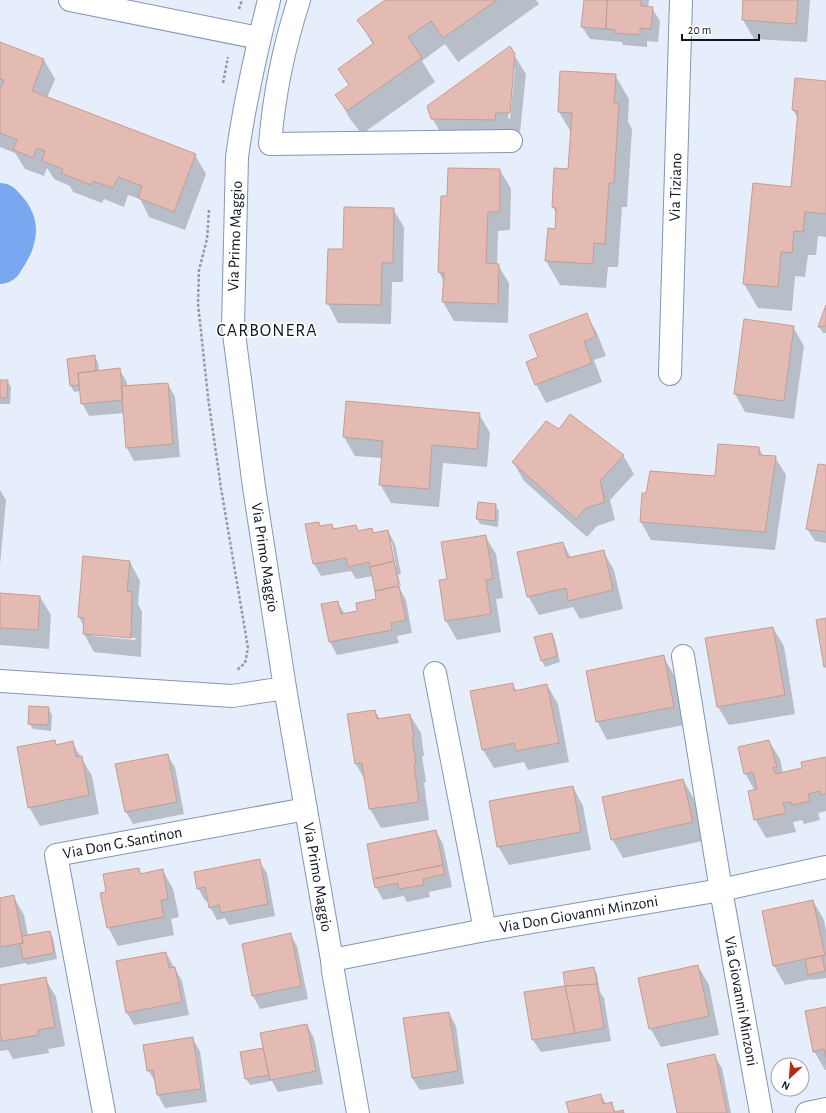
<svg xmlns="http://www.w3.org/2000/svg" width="826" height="1113" font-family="'Alegreya Sans',sans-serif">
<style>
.shadow{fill:#0003;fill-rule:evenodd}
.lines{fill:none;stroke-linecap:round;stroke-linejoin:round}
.river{stroke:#79a8f1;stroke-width:46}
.building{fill:#e4bbb3;stroke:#c49d95}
.minor-casing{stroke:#8396b3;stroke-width:24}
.path{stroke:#949ca8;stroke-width:2.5;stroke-dasharray:3 2;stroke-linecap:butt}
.minor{stroke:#fff;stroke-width:22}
.labels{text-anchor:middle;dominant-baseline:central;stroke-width:3.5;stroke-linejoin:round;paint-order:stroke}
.street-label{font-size:16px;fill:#101722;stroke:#fff}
.quarter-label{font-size:18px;letter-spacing:1px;fill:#101722;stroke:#fff}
</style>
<rect width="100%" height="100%" fill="#e6eefb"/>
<!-- shadow -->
<path class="shadow" d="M387 0H536L539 4 458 62 445 44 422 61 435 82 362 134 350 119 337 95 349 86 339 69 373 45 359 20Z
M585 0H649L648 8H652L660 21 658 42 647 41V47L623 45 622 42 590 39 582 27Z
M744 0H810L807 42 754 39 743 20Z
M0 43 44 60 55 79 47 98 195 155 206 174 185 230 149 217 140 199 128 195 124 207 104 199 102 203 73 192 70 186 54 179 47 168 44 176 25 169 15 153 0 147Z
M514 55 526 74 520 132H506L443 137 432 118ZM515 68 510 119 508 118 513 70Z
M615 75 629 99 628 122 632 129 627 207H622L618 267H608L606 288 560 285 546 261 556 230 557 214 553 207 569 170 572 134 559 112Z
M796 79 826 82V237L818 236 816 255H808L805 277 795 276 792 311 758 308 744 284 792 188 798 119 793 110Z
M500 170 511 189 510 230 498 231 497 264 498 265 509 283 508 323 454 321 443 302 444 282 439 272 442 197H448Z
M393 209 404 227 403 282H392L391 324 338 323 328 304 329 250H344Z
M826 308V333H823L819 327Z
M586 314 597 333 606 356 594 360 602 382 546 403 536 384 539 358Z
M793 327 804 346 794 419 745 412 735 394Z
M94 356 98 362 99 371 119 369 127 382V387L168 384 175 397 180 457 134 461 127 448 125 413 89 416 82 403 81 391 74 392 71 386 68 360Z
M0 381H7L11 387 10 404H0Z
M479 414 490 433 487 467 443 463 439 507 391 503 380 484 382 458 355 456 344 437Z
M559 430 623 455 634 474 610 500 615 520 597 526 587 537 524 481 513 462Z
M759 448 763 456 775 457 786 475 775 550 651 540 641 522 716 477Z
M826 466V543L815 541 807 529Z
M0 490 6 500 0 565Z
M495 505 499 511 498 527 480 524 477 518Z
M318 523 321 527 332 525 335 530 356 526 359 532 372 529 374 533 388 531 395 544 401 574 398 575 401 587 398 581 396 582 406 600 412 633 397 636 399 643 337 655 330 642 322 605 337 602 345 614 358 611 377 599 373 576 356 579 351 571 321 576 314 564ZM390 543H392L396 566H394Z
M485 536 496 554 503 598 496 599 501 632 457 640 446 621 440 581 448 579Z
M563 543 571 558 603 551 614 570 623 609 580 619 573 607 539 615 528 596Z
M130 562 140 581 138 604 142 612 141 657 94 652 84 634V627L79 617ZM93 634 136 638 135 640 93 636Z
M0 594 40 597 51 615 49 649 0 645Z
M773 628 784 646 795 714 729 725 718 707Z
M552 634 555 640 560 662 545 667 542 661Z
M663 656 674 675 684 725 607 740 597 721Z
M512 684 517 691 547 685 558 704 569 762 528 770 524 762 494 768 483 750Z
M48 708 52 715 51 731 33 729 29 723Z
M375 711 380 719 410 715 421 733 424 756H422L426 782 424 783 429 820 381 828 370 809 366 782 356 764Z
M54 741 57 745 72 742 92 776 99 814 40 826 29 807Z
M769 741 780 759 783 773 804 769 826 758V811L818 813 820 820 804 824 802 820 793 822 796 832 766 838 755 819V791L745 773Z
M167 755 175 767 184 814 133 824 126 812Z
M683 780 694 799 703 841 623 858 612 839Z
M573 787 583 806 591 850 509 865 498 846Z
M436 831 443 844 452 887 429 892 430 897 407 902 404 896 383 900 376 887Z
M259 861 267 873 275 916 229 925 225 918 217 920 210 907 209 900 205 901 198 888Z
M138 869 142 875 163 871 173 889 179 917 171 919 174 935 118 946 108 927 107 892Z
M13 896 24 915 28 936 50 932 53 938 57 959 27 965 26 963 0 968V899Z
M813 901 824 920 826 931V978L812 980V979L785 985 774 966 763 912Z
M290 934 297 946 308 999 260 1009 253 996 243 944Z
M166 953 182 981 189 1015 134 1025 127 1013Z
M698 966 709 985 719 1035 661 1047 650 1028Z
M594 968 597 974 600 992 604 998 611 1041 541 1052 533 1040 568 986Z
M45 978 56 997 65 1046 48 1049 49 1053 13 1059 8 1050 0 1051V986Z
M826 1008V1070H825L814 1051Z
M449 1013 456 1026 464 1084 420 1090 412 1078Z
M307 1025 314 1038 323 1084 278 1092 272 1081 250 1085 246 1079 241 1053 262 1049 265 1053Z
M192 1038 200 1051 207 1102 165 1108 158 1095 156 1083 148 1070Z
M714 1055 722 1068 731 1113H678Z
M601 1095 606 1104 611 1103 616 1112 623 1111 624 1113H570Z"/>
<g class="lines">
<!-- river -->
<path class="river" d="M0 206C3 210 8 214 10 219 18 234 8 249 0 261"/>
</g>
<!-- building -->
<path class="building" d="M385 0H497L443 38 431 21 408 37 422 58 347 111 335 95 349 85 338 69 374 43 357 20Z
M584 0H607L606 29 581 27Z
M607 0H641V6L653 7 651 29 640 28V35L615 33V30L606 29Z
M743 0H798L796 24 742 20Z
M0 42 44 59 32 91 196 154 174 212 138 198 142 186 118 177 113 188 93 181 91 185 61 173 63 169 42 161 45 151 37 148 33 158 13 150 17 140 0 133V90L4 80 0 79Z
M510 46 515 54 510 113H496L495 120 431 119 427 106Z
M560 71 616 74 614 103 619 104 614 183H609L605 244 594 243 593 264 545 261 548 228 555 229 556 208 552 207 554 168 568 169 572 113 558 112Z
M795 78 826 81V214L805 212 803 232 794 231 792 253 781 252 778 287 743 284 753 183 791 187 798 111 792 110Z
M448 168 500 169V212H488L486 263 499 264 498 304 442 302 444 273 438 272 441 196H447Z
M344 207 394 208 393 263H382L381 305 326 304 328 249H343Z
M826 305V326L818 327Z
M587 313 596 337 584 341 592 363 535 385 526 362 538 357 529 335Z
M744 319 794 326 784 401 734 394Z
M95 355 96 371 78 373 79 385 70 386 67 359Z
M120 368 123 400 81 404 78 373Z
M0 380H8L7 398H0Z
M168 383 173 444 126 448 121 386Z
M346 401 480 413 477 449 432 445 429 489 379 485 383 441 343 437Z
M570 414 624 455 600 481 605 502 586 508 576 519 512 462 546 421 559 429Z
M718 444 759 447V455L776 456 765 532 640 522 642 493H646L650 471 715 476Z
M818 464 826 465V532L806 529Z
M478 502 496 504 495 521 476 519Z
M319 522 320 526 332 524 333 529 356 525 358 531 372 528 373 533 388 530 394 561 370 567 369 562 348 567 346 558 313 564 305 524Z
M486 535 493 579 486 580 491 614 445 621 439 580 447 579 441 542Z
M563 542 567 558 604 550 613 590 568 601 566 588 527 597 517 552Z
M83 556 130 561 127 591 132 592 131 638 83 634 84 618 78 617Z
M394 561 399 586 375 591 370 567Z
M399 586 406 620 391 623 392 630 329 642 321 604 338 601 341 614 357 611 356 603 376 599 375 591Z
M0 593 40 596 38 630 0 628Z
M826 618V667H824L816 620Z
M773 627 785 695 717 707 705 638Z
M552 633 557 656 541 661 534 637Z
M664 655 674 707 596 722 586 671Z
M513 683 514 691 547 684 559 743 516 751 514 743 482 750 470 691Z
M29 706 49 707 48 725 28 724Z
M375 710 377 719 410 714 414 737 412 738 416 764H414L419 802 369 809 362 763 355 764 347 714Z
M55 740 56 745 73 741 76 757 82 756 89 795 28 808 17 747Z
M769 740 777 767H773L775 774 802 768 801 762 826 757V794L820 795V791L808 794 810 801 792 805 791 802 783 803 786 813 754 820 748 791 757 789 753 772 744 774 738 747Z
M168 754 177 802 125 812 115 764Z
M683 779 693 822 611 840 602 797Z
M573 786 581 832 497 847 489 801Z
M436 830 443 865 373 879 367 844Z
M260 859 268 904 221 913 219 905 209 908 205 887 197 889 194 872Z
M443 865 445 874 423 879 424 885 399 889 398 883 375 888 373 879Z
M139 868 140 874 163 869 168 899 161 900 164 917 107 928 100 893 106 892 103 874Z
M14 895 23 943 0 947V898Z
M813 900 825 955 773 966 762 911Z
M50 931 54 953 23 959 20 944 23 943 22 936Z
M291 933 301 986 252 996 242 944Z
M166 952 169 968 175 967 182 1002 126 1013 116 961Z
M822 956 825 971 808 975 805 959Z
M698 965 709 1016 649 1029 638 978Z
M594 967 597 984 565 986 563 972Z
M46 977 55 1027 38 1030V1035L2 1041 0 1032V985Z
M597 984 604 1028 575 1033 565 986Z
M565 986 575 1033 532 1040 524 992Z
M826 1007V1058L824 1049 813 1052 805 1011Z
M449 1012 458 1071 412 1078 403 1018Z
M307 1024 316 1071 270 1080 260 1033Z
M193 1037 201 1089 157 1095 153 1070 147 1071 143 1045Z
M263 1048 269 1075 245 1079 240 1052Z
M715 1054 727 1113H677L667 1064Z
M601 1094 603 1104 612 1102 614 1112 623 1110 624 1113H569L566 1102Z"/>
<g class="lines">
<!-- minor casing -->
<g class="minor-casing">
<g id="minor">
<path d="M70 0 259 38"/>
<path id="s1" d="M269 0C256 52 244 105 237 157L233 326 254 487 285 688 332 960 333 971 358 1113"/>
<path d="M299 0C284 46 274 95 270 144L511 141"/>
<path id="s2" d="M670 374 681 0"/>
<path id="s3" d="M683 656 721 890 761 1113"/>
<path d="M435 673 485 930"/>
<path d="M0 681 232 696 285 688"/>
<path id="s4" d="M332 960 485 930 721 890 826 867"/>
<path id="s5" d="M104 1113 56 855 306 809"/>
<path d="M807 1113 826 1109"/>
</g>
</g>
<!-- path -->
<path class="path" d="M239 9 242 0
M223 83 228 57
M209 210 207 239 199 270 198 304 208 397 221 488 248 648 245 663 237 670"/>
<!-- minor -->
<use href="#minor" class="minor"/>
</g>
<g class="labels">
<!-- street labels -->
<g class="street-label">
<text stroke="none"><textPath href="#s2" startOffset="187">Via Tiziano</textPath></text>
<text transform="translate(235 236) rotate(-88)">Via Primo Maggio</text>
<text stroke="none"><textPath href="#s1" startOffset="563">Via Primo Maggio</textPath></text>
<text stroke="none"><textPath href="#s5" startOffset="330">Via Don G.Santinon</textPath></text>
<text stroke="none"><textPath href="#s1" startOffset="887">Via Primo Maggio</textPath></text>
<text stroke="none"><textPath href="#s4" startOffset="251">Via Don Giovanni Minzoni</textPath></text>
<text stroke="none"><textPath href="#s3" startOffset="350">Via Giovanni Minzoni</textPath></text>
</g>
<!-- quarter labels -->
<g class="quarter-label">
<text x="267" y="331">CARBONERA</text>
</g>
</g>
<!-- north arrow -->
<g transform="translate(790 1077) rotate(206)"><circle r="19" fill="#ffffff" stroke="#9fa2a7"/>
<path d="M0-3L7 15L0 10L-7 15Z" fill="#b62913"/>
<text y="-6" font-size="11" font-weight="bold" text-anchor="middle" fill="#101722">N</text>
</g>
<!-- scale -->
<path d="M682 34v6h77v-6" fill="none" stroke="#101722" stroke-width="2"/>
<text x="688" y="34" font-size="12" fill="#101722" stroke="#ffffff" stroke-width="3" paint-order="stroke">20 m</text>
</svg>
